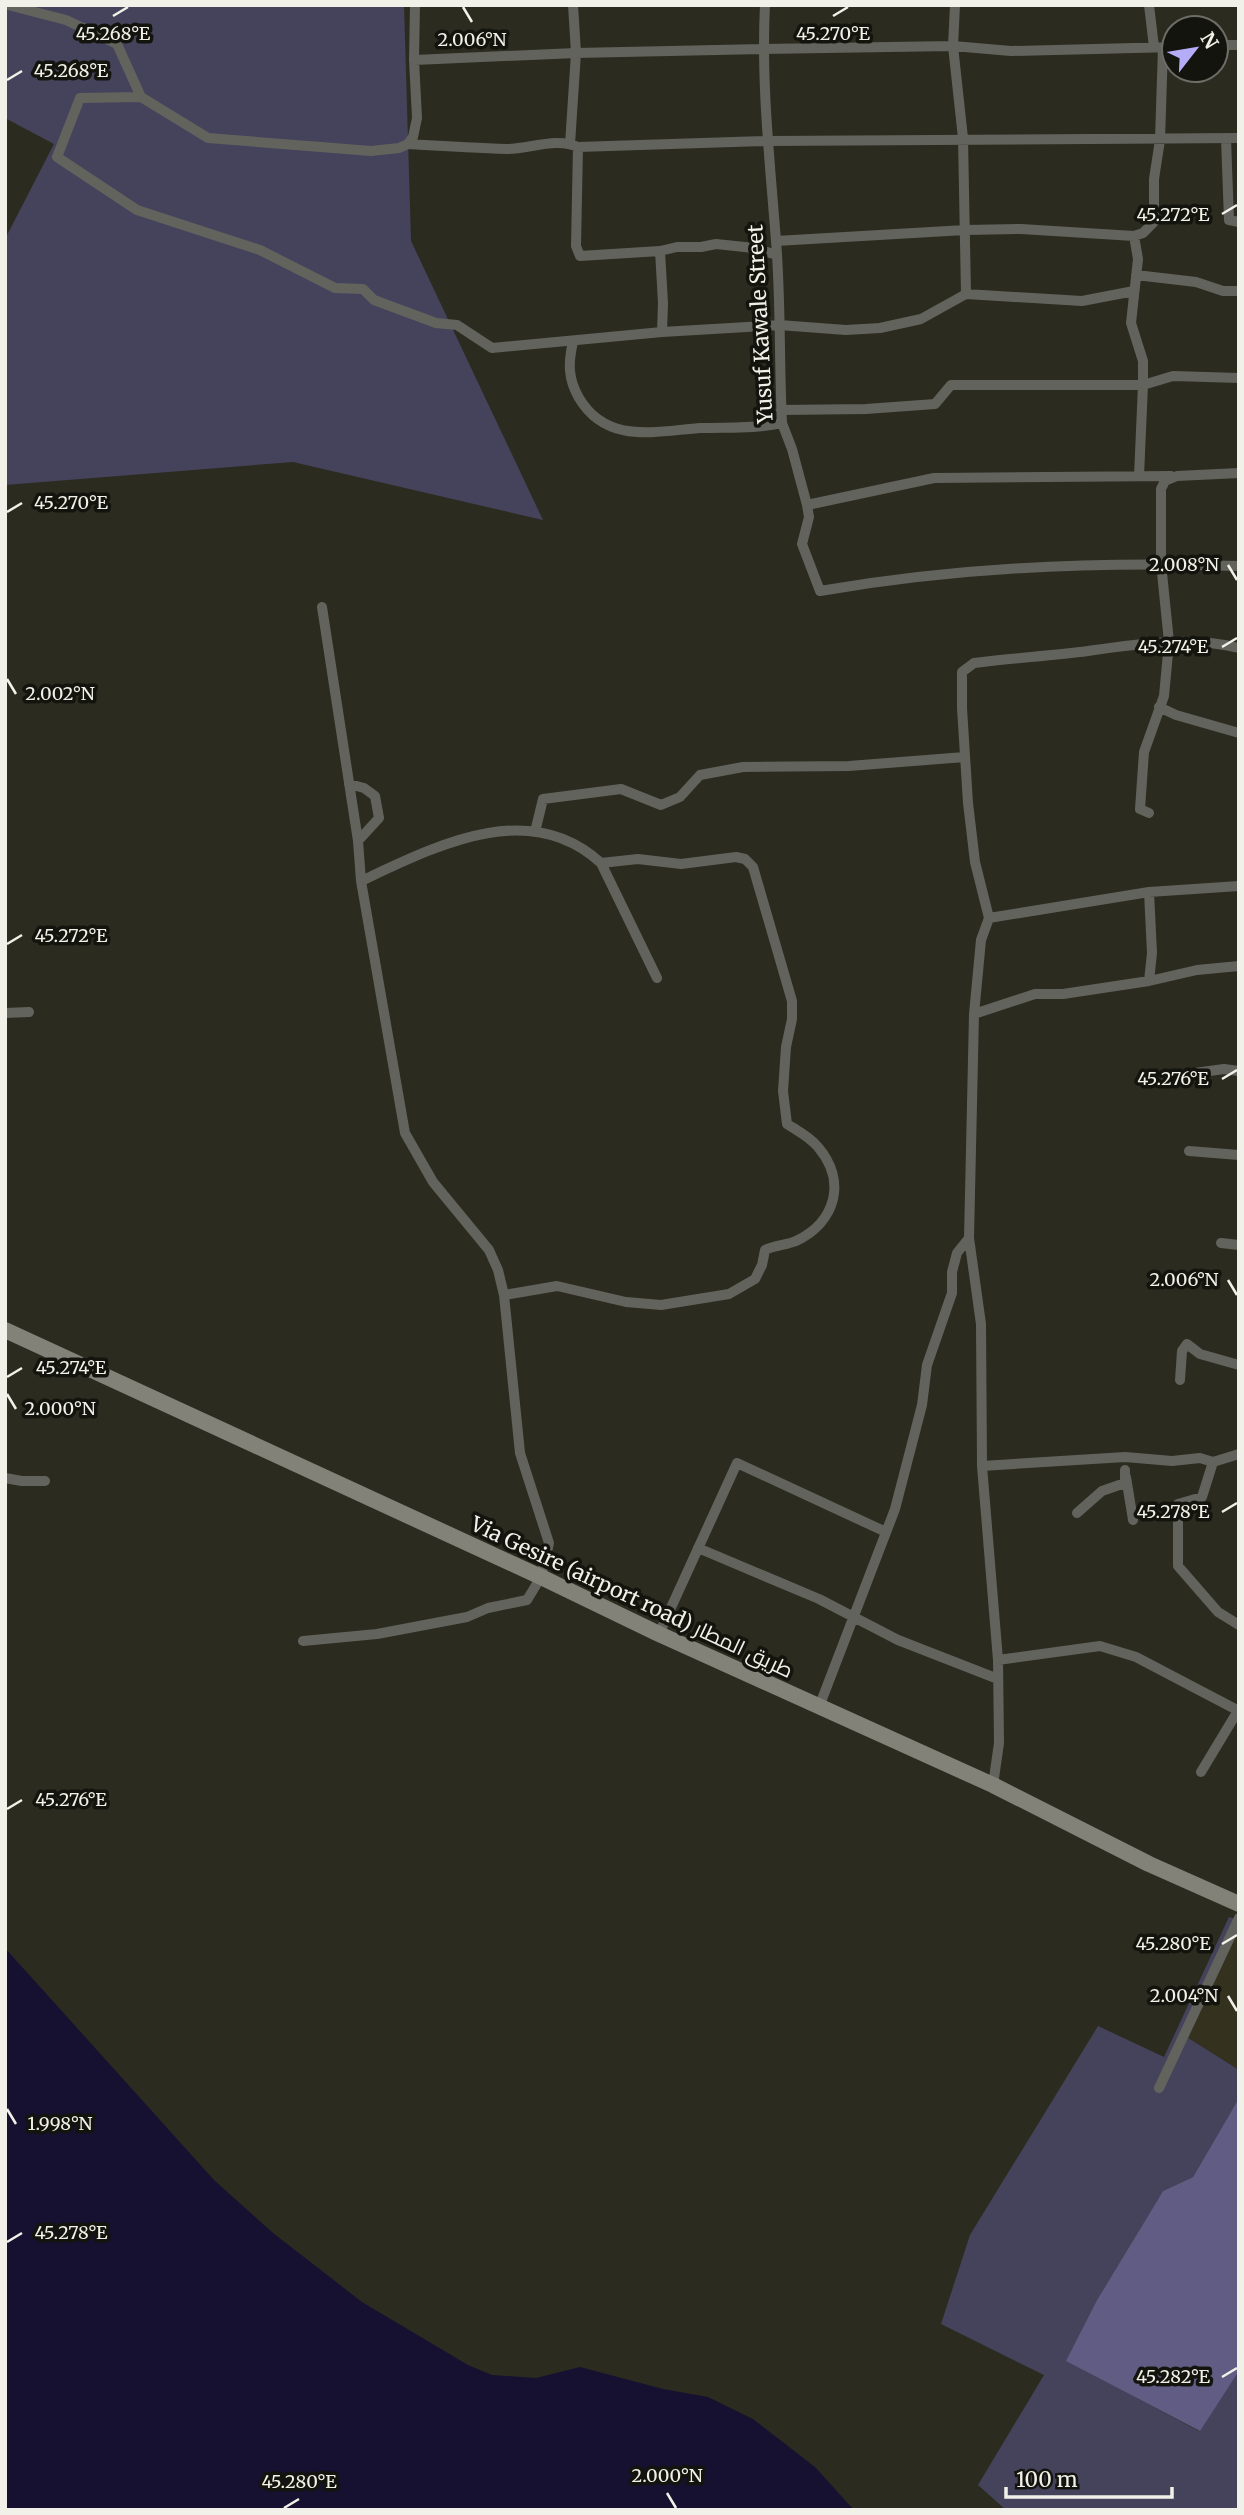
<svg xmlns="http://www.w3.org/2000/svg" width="1244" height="2515" font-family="Merriweather,Cairo,serif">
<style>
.built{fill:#34321f}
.green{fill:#45435b}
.forest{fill:#615c84}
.water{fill:#171131}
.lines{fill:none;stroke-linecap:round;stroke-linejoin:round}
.street{stroke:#63635d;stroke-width:10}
.secondary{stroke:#838279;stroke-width:16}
.ticks{fill:none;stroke:#f2f1e9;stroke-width:2.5}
.labels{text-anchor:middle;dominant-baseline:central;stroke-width:7;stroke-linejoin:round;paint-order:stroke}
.street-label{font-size:21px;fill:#f2f1e9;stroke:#14140e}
.ticks-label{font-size:18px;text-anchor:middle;fill:#f2f1e9;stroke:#14140e;stroke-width:7;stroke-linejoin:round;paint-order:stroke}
</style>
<rect width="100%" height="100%" fill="#2c2b1f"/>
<!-- built -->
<path class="built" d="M1239 1925V2070L1185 2036Z"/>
<!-- green -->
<path class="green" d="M5 5H404L411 241 543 520 293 462 5 485V239L54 144 5 118Z
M1229 1917 1239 1920 1185 2036 1239 2070V2098L1193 2177 1163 2191 1097 2300 1067 2361 1199 2431 1239 2371V2510H1006L978 2485 1044 2375 941 2324 970 2235 1098 2026 1164 2057Z"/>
<!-- forest -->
<path class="forest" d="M1239 2098V2371L1200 2431 1066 2361 1097 2300 1163 2191 1193 2177Z"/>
<!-- water -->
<path class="water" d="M5 1948 214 2180 273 2233 362 2302 468 2365 492 2375 536 2378 580 2367 663 2389 708 2397 753 2419 815 2467 854 2510H5Z"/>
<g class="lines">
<!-- street -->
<path class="street" d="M8 5 66 20 117 44 141 97
M765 5C761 84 770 162 776 241 781 301 779 363 782 423L792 449 807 505 809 517 802 544 820 591C958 567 1099 561 1239 566
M955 5 953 46 963 138 966 294 921 319 880 328 846 330 779 325 662 332 492 348 457 325 436 323 374 300 363 289 335 288 260 250 137 210 57 157 80 98 141 97 208 138 371 151 399 148 408 144 413 137 417 118 414 60 576 53 763 49 953 46 1011 51 1174 47
M1149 5 1154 47
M1216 45H1239
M414 60 415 5
M1226 139 1229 220 1239 222
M408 144C441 146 474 148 507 149 530 149 556 137 578 147L767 141 1239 138
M570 144 576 53 573 5
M578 147 576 246 580 256 660 251 663 303 662 332
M1134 236 1138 259 1131 323 1143 361V385L1173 376 1239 378
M776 241 965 230 1021 229 1134 236 1143 233 1154 222V179L1160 140 1163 47
M660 251 677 247H701L716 244 754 248 777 255
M1136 275 1196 282 1223 291H1239
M966 294 1082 301 1134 291
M573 342C568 363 568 379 579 398 607 445 656 431 701 428 727 427 756 429 782 423
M781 410 866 409 935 404 951 385H1143L1139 476
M807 505 934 478 1171 476
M1159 707 1176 715 1239 733
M349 784 364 788 375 796 379 818 358 841
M1149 813 1140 809 1144 752 1164 696 1169 642 1161 563V489L1165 481 1177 476 1239 473
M535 832 543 799 621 789 661 805 680 797 700 775 743 767 849 766 965 757
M361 881C436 846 529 797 601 863L657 978
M989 918 1149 892 1239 886
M1149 981 1152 953 1149 892
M5 1013 29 1012
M974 1014 1035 994H1063L1149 981 1197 970 1239 966
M1166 1077 1224 1069 1239 1071
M1189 1151 1239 1155
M1221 1243 1239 1245
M504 1295 557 1286 626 1302 661 1305 729 1294 755 1279 762 1265 765 1250C775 1245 787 1245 796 1241 836 1222 847 1181 818 1147 810 1137 798 1131 787 1124L783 1091 786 1047 792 1019V1001L753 867 745 859 736 857 681 864 638 859 601 863
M1180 1380 1182 1351 1187 1344 1200 1354 1239 1365
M1213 1462 1202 1497 1178 1504V1566L1218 1612 1239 1625
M982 1466 1125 1457 1172 1461 1200 1458 1213 1462 1239 1454
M1126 1477 1133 1520
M5 1478 22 1481H45
M1077 1513 1102 1491 1125 1483V1470
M698 1548 819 1599 898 1640 998 1679
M659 1634 737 1463 886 1532
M303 1641 377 1634 467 1617 488 1608 527 1600 541 1577 549 1543 520 1453 504 1295 498 1270 489 1250 433 1182 405 1133 361 881 358 841 322 607
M998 1660 1100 1646 1136 1657 1239 1711
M819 1707 895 1509 922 1405 927 1365 952 1293V1272L957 1253 969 1238
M1201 1772 1239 1709
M993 1785 999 1743 998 1660 982 1466 981 1324 969 1238 974 1014 981 940 989 918 975 862 968 803 962 708V672L974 663C1012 658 1050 656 1088 651 1137 644 1190 636 1239 648
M1159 2088 1239 1918"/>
<!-- secondary -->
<path class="secondary" d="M5 1330 541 1577 659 1634 993 1785 1149 1864 1239 1904"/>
</g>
<!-- ticks -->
<path class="ticks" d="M463 7 472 22M113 16 128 7M833 16 848 7M7 80 22 71M1222 214 1237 205M7 512 22 503M1228 565 1237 580M1222 647 1237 638M7 679 16 694M7 944 22 935M1222 1079 1237 1070M1228 1280 1237 1295M7 1377 22 1368M7 1394 16 1409M1222 1512 1237 1503M7 1809 22 1800M1222 1944 1237 1935M1228 1996 1237 2011M7 2109 16 2124M7 2242 22 2233M1222 2377 1237 2368M667 2493 676 2508M284 2508 299 2499"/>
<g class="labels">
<!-- street labels -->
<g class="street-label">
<text transform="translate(760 324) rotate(-93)">Yusuf Kawale Street</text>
<text transform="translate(632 1597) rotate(25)">Via Gesire (airport road) طريق المطار</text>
</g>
</g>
<g class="ticks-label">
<text x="113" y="40">45.268°E</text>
<text x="833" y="40">45.270°E</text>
<text x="472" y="46">2.006°N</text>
<text x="71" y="77">45.268°E</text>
<text x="1173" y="221">45.272°E</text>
<text x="71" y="509">45.270°E</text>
<text x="1184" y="571">2.008°N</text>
<text x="1173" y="653">45.274°E</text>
<text x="60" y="700">2.002°N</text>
<text x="71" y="942">45.272°E</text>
<text x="1173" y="1085">45.276°E</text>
<text x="1184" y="1286">2.006°N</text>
<text x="71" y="1374">45.274°E</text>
<text x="60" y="1415">2.000°N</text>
<text x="1173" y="1518">45.278°E</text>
<text x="71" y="1806">45.276°E</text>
<text x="1173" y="1950">45.280°E</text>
<text x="1184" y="2002">2.004°N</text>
<text x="60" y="2130">1.998°N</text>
<text x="71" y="2239">45.278°E</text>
<text x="1173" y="2383">45.282°E</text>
<text x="667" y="2482">2.000°N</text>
<text x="299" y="2488">45.280°E</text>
</g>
<!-- border -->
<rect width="1244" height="2515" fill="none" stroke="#f2f1e9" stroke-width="14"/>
<!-- north arrow -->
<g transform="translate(1195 49) rotate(59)"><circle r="33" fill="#14140e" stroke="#6d6c66" stroke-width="2"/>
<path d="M0-5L12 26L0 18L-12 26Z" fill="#b5acf8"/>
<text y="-10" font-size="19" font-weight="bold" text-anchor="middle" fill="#f2f1e9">N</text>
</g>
<!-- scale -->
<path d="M1006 2487v10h166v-10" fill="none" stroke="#f2f1e9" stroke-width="3.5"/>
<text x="1016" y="2487" font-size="21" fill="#f2f1e9" stroke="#14140e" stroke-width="5" paint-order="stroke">100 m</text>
</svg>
